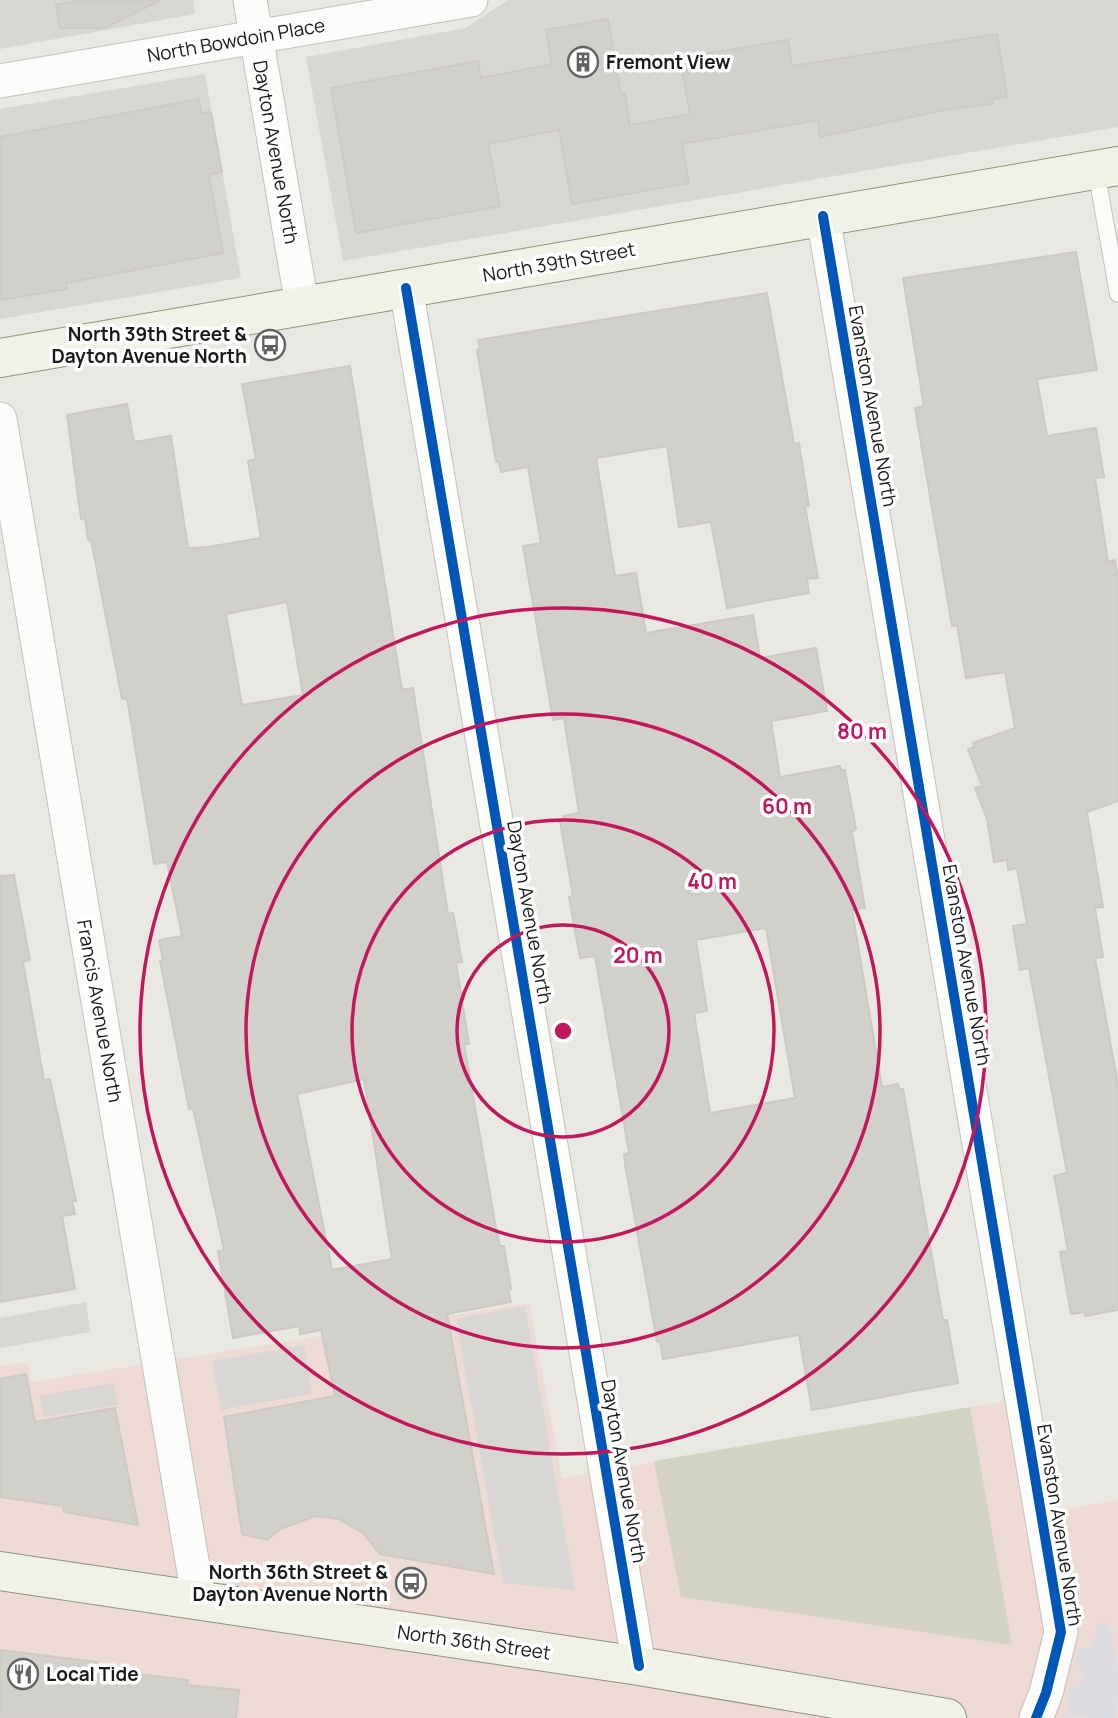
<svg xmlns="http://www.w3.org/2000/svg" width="1118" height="1718" font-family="Manrope,sans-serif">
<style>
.residential{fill:#d9d7d4}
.commercial{fill:#eedbd5}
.construction{fill:#d2d3c3}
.parking{fill:#d8d7d4}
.plaza{fill:#dedce3}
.building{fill:#d2d0cb;stroke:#cdcac3;stroke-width:2;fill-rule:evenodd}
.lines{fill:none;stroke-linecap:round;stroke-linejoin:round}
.lane-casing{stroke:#c2c1be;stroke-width:18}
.street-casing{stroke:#c2c1be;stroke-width:35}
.secondary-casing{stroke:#8f937a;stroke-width:40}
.lane{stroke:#fcfcfb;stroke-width:16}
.street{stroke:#fcfcfb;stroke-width:33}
.secondary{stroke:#f1f2e7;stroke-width:38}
.cycleway-casing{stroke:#fff;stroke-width:15}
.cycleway{stroke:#0057b8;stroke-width:10}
.ring{fill:none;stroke:#c2185b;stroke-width:3.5}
.labels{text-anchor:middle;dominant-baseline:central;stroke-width:7;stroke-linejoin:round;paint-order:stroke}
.street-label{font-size:19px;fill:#1a1a1a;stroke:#fff}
.poi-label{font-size:19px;font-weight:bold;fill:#1a1a1a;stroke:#fff;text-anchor:start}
.centre{fill:#c2185b;stroke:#fff;stroke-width:3.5}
.ring-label{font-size:21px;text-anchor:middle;font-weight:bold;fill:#c2185b;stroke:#fff;stroke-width:7;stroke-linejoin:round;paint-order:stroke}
</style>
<rect width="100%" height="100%" fill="#eae8e2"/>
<!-- residential -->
<path class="residential" d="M0 0H193L195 14 0 49Z
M508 0H1118V127L343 261 306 57 465 28Z
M205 74 241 278 0 319V109Z"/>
<!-- commercial -->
<path class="commercial" d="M529 1303 562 1478 1022 1398 1044 1513 1118 1500V1718H0V1366L28 1362 32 1382Z"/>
<!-- construction -->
<path class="construction" d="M970 1407 1012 1645 681 1597 654 1461Z"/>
<!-- parking -->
<path class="parking" d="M86 1302 90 1332 0 1348V1318Z
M525 1306 575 1590 503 1583 456 1319Z
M304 1345 312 1394 221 1410 212 1361Z
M114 1383 118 1405 43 1417 39 1396Z"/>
<!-- plaza -->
<path class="plaza" d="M1109 1622 1118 1671 1117 1718H1090L1085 1715 1066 1718 1070 1686 1079 1687 1084 1671 1076 1662 1080 1649H1087L1094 1644 1098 1624Z"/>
<!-- building -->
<path class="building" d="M82 0H161L105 28H60L56 5Z
M608 19 621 94H625L630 125 690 114 680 58 788 40 792 66 997 34 1007 97 992 99 993 104 943 110 820 137 818 120 682 144 689 183 572 204 559 130 488 144 500 206 356 233 331 88 478 61 481 78 552 64 546 30Z
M199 99 201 113 211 112 222 172 209 175 223 253 66 283 67 289 0 300V137Z
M1076 252 1097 370 1037 379 1047 436 1096 428 1104 477 1095 478 1108 562 1115 560 1118 579V801L1087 812 1103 907 1095 908 1103 957 1095 958 1118 1085V1310L1085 1316V1312L1071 1314 1060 1252 1068 1251 1054 1176 1067 1173 1029 968 1020 970 1013 926 1027 924 1017 868 1008 870 1007 860 994 862 987 819 975 788 982 786 968 749 974 747 973 743 1015 728 1005 672 966 678 957 625 952 626 915 408 924 406 903 278Z
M767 293 794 444 799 443 809 506H805L818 578 807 579 809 593 727 608 711 522 679 527 667 446 596 458 615 576 636 573 646 633 753 615 760 658 816 648 827 711 771 721 780 777 840 766 841 770H845L856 829 852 832 865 908 852 910 882 1087 898 1084 899 1089H903L943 1320H947L958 1383 812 1410 799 1335 663 1359 660 1341 657 1342 625 1164 624 1154 629 1153 595 956 580 958 569 897 573 896 560 821 564 820 563 816 579 813 564 718 553 720 523 546 541 543 528 467 501 472 499 462H496L477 350 480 349 478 340ZM766 928 795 1098 710 1113 694 1013 707 1011 696 940Z
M350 366 402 690 413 688 448 914 453 913 462 962 456 963 469 1044H464L497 1234 500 1246H504L511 1289 508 1290 511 1302 447 1314 494 1574 380 1554 362 1532 338 1519 316 1516 280 1529 267 1540 242 1534 224 1417 335 1396 321 1330 300 1334 299 1326 233 1338 218 1251 224 1250 193 1108 189 1109 160 961 163 960 159 940 182 936 167 862 154 864 128 704 126 698 122 699 91 540H88L85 518 81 519 67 415 127 404 134 442 171 436 188 548 208 547 261 538 248 461 256 459 242 384ZM287 602 303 695 242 705 226 614ZM364 1079 392 1259 332 1270 297 1094Z
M14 875 30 960 23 962 44 1080 50 1079 76 1201H72L75 1214 62 1216 75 1289 0 1302V876Z
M26 1374 35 1422 115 1408 138 1525 64 1512 63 1506 0 1497V1379Z
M0 1650 97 1662 96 1669 188 1680 187 1685 239 1690 236 1718H0Z"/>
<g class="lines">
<!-- lane casing -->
<g class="lane-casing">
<path id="lane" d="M1096 170 1118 294"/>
</g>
<!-- street casing -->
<g class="street-casing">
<path id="street" d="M250 0 302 305
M0 81 471 0
M823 216 1061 1632 1046 1693 1036 1718
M406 288 639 1666
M0 419 199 1602"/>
</g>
<!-- secondary casing -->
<g class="secondary-casing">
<path id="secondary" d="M0 358 1118 166
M0 1571 639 1666 947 1718"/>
</g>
<!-- lane -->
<use href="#lane" class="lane"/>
<!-- street -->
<use href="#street" class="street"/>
<!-- secondary -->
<use href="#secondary" class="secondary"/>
<!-- cycleway casing -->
<g class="cycleway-casing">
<path id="cycleway" d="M823 216 1061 1632 1046 1693 1036 1718
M406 288 639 1666"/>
</g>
<!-- cycleway -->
<use href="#cycleway" class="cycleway"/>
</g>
<!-- distance rings -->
<g class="ring">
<circle cx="563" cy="1031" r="106"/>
<circle cx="563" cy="1031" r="211"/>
<circle cx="563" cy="1031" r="317"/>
<circle cx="563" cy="1031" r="423"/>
</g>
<!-- icons -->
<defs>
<g id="building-ring" transform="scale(1.575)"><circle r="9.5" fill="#fff" stroke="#636260" stroke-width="1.5"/><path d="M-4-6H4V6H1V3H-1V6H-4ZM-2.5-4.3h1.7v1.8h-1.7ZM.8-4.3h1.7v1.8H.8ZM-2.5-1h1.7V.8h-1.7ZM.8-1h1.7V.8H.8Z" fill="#636260"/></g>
<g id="bus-ring" transform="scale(1.575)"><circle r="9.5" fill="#fff" stroke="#636260" stroke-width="1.5"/><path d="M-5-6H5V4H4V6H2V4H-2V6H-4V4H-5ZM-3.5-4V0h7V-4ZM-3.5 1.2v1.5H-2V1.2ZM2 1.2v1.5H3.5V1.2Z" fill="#636260"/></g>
<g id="restaurant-ring" transform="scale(1.575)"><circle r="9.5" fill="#fff" stroke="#636260" stroke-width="1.5"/><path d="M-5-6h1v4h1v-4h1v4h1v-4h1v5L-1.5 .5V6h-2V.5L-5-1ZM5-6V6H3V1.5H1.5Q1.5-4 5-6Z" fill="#636260"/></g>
</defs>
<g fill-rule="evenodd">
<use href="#building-ring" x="583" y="62"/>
<use href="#bus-ring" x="270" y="345"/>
<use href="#bus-ring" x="411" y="1583"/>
<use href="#restaurant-ring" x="23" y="1674"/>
</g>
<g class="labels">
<!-- street labels -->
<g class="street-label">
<text transform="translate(236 40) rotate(-10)">North Bowdoin Place</text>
<text transform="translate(276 152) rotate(80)">Dayton Avenue North</text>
<text transform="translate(559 262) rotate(-10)">North 39th Street</text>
<text transform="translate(873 406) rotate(80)">Evanston Avenue North</text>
<text transform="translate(530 912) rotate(80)">Dayton Avenue North</text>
<text transform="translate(967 965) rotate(80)">Evanston Avenue North</text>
<text transform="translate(100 1011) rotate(80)">Francis Avenue North</text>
<text transform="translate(624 1471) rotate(80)">Dayton Avenue North</text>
<text transform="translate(1060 1525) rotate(81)">Evanston Avenue North</text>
<text transform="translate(474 1642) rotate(8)">North 36th Street</text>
</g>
<!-- poi labels -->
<g class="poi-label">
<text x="606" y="62">Fremont View</text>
<text x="247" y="334" text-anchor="end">North 39th Street &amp;<tspan x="247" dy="22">Dayton Avenue North</tspan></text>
<text x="388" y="1572" text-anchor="end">North 36th Street &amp;<tspan x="388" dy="22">Dayton Avenue North</tspan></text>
<text x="46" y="1674">Local Tide</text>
</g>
</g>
<circle cx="563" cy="1031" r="10" class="centre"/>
<g class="ring-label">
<text x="862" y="739">80 m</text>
<text x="787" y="814">60 m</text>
<text x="712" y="889">40 m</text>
<text x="638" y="963">20 m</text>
</g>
</svg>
